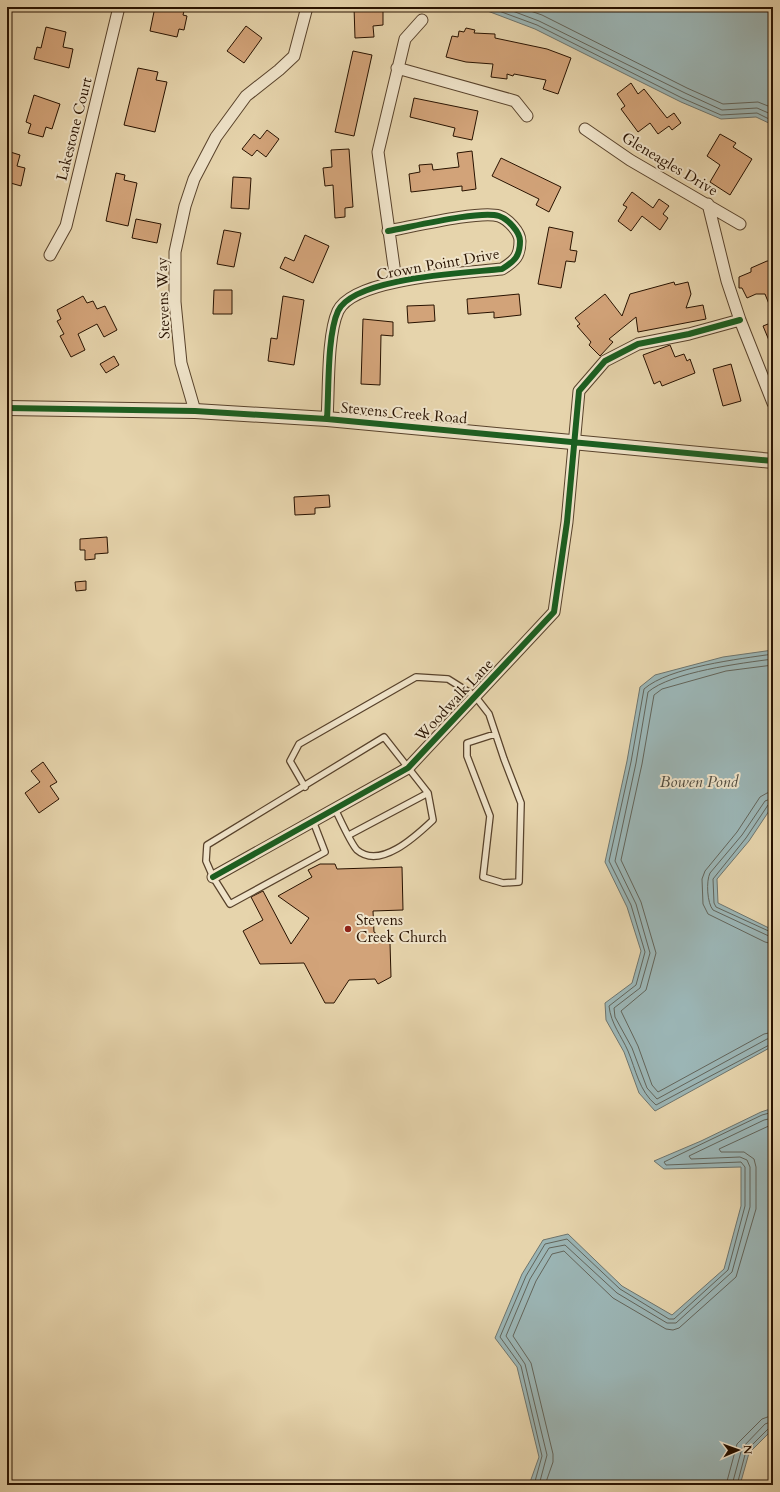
<svg xmlns="http://www.w3.org/2000/svg" width="780" height="1492" font-family="Cardo,serif">
<style>
.water{fill:#9bb5b5;stroke:#6d746d}
.lines{fill:none;stroke-linecap:round;stroke-linejoin:round}
.shore{stroke:#62645a;stroke-width:1}
.building{fill:#d2a379;stroke:#281200}
.service-casing{stroke:#58422b;stroke-width:8}
.minor-casing{stroke:#58422b;stroke-width:13}
.tertiary-casing{stroke:#58422b;stroke-width:16}
.service{stroke:#efe3c9;stroke-width:5.5}
.minor{stroke:#efe3c9;stroke-width:11}
.tertiary{stroke:#efe3c9;stroke-width:14}
.cycleway-casing{stroke:#efe3c9;stroke-width:8}
.cycleway{stroke:#1b5e20;stroke-width:6}
.poi-dot{fill:#8f2418;stroke:#efe3c9;stroke-width:1.5}
.labels{text-anchor:middle;dominant-baseline:central;stroke-width:4;stroke-linejoin:round;paint-order:stroke}
.street-label{font-size:15px;fill:#281200;stroke:#efe3c9}
.poi-label{font-size:15px;fill:#281200;stroke:#efe3c9;text-anchor:start}
.water-label{font-size:16px;font-style:italic;fill:#504b3f;stroke:#efe3c9}
</style>
<rect width="100%" height="100%" fill="#e6d4ac"/>
<filter id="stains"><feTurbulence type="fractalNoise" baseFrequency=".005" numOctaves="4"/><feColorMatrix values="0 0 0 0 .2 0 0 0 0 .09 0 0 0 0 .02 0 0 0 .5 -.17"/></filter>
<radialGradient id="worn" r=".72"><stop offset=".6" stop-color="#630" stop-opacity="0"/><stop offset="1" stop-color="#630" stop-opacity=".3"/></radialGradient>
<!-- water -->
<path class="water" d="M477 7H773V125L756 117 721 119 681 102 535 29Z
M773 650V805L749 841 717 879 718 903 773 930V1046L655 1111 639 1093 624 1052 606 1020 605 1003 632 983 641 951 627 907 605 862 627 761 640 687 655 675 723 657Z
M773 1108V1429L749 1453 740 1485H529L539 1457 517 1367 495 1338 522 1274 543 1240 568 1234 622 1286 672 1315 724 1269 741 1206V1167L664 1169 654 1161 701 1141 761 1112Z"/>
<g class="lines">
<!-- shore -->
<path class="shore" d="M488 7 537 25 682 98 721 115 757 113 773 121
M502 7 539 21 685 93 722 110 757 108 773 115
M519 7 542 15 687 88 723 104 758 102 773 108
M773 654C739 659 669 667 644 689L631 762 609 861 631 905 645 952 636 985 609 1006C611 1024 621 1035 628 1051 636 1070 639 1091 656 1105L773 1043
M773 659C742 663 671 672 648 692L636 763 615 861 636 904 650 953 640 988 614 1008 615 1017 632 1048 647 1088 657 1099 767 1039 773 1038
M773 665 726 671 662 689 654 695 642 764 621 860 641 902 656 953 646 990 621 1011 638 1046 652 1085 658 1092 764 1034 773 1032
M773 792 767 793 760 797 737 832 705 871 702 879 703 904 708 914 765 942 773 944
M773 798 765 801 742 835 710 873C706 881 707 903 713 910L773 938
M773 803 768 805 746 838 713 879 714 903 716 907 773 933
M534 1485 542 1456 521 1366 500 1337 526 1276 545 1244 567 1239 620 1289 669 1319H674L728 1270 745 1206V1167L741 1162 666 1165 664 1162 762 1115 773 1112
M539 1485 547 1455 525 1364 506 1336 530 1279 549 1248 565 1245 617 1293 667 1323H676L732 1272 750 1207V1167L747 1160 740 1157 691 1159 689 1156 764 1120 773 1118
M545 1485 553 1462V1454L531 1363 513 1336 536 1281 552 1254 564 1251 613 1298 666 1329 673 1330 679 1328 736 1277 756 1209V1167L754 1159 744 1152H721L719 1149 773 1124
M726 1485 737 1444 762 1419 773 1415
M732 1485 742 1448 765 1424 773 1421
M737 1485 746 1451 769 1428 773 1426"/>
</g>
<!-- building -->
<path class="building" d="M155 7H185L183 15 187 16 184 30 179 29 177 37 150 31Z
M354 7H383V25L373 26 374 37 355 38Z
M246 26 262 38 244 63 227 51Z
M46 27 66 32 63 47 73 49 69 68 34 59 37 47 41 48Z
M466 28 475 30 474 33 495 34V38L547 49 571 58 558 94 543 89 546 80 514 74 513 76 507 74V79L491 77 493 64 466 62 446 57 452 36 458 37 459 31 464 32Z
M353 51 372 55 354 136 335 132Z
M138 68 158 72 156 80 167 82 155 132 124 125Z
M631 83 638 94 644 89 667 118 674 113 681 123 672 130 669 126 658 134 650 123 638 132 621 109 625 106 617 94Z
M34 95 60 104 52 129 46 127 43 137 28 133 31 124 26 122Z
M414 98 478 111 472 140 453 136 455 128 410 117Z
M267 130 279 139 266 157 257 150 252 156 242 149 254 134 260 139Z
M720 134 736 143 733 147 752 159 730 195 710 182 720 165 707 156Z
M349 149 353 207 345 208V217L335 218 333 185 325 186 323 168 332 167 331 150Z
M7 151 20 155 17 166 25 168 21 186 7 182Z
M472 151 476 189 462 191V186L411 192 409 174 420 172 419 165 432 164 433 170 459 167 457 153Z
M501 158 561 187 549 212 536 205 539 199 492 176Z
M116 173 125 175 124 180 137 183 128 226 106 221Z
M233 177 251 178 249 209 231 208Z
M632 192 653 208 659 199 669 206 663 214 668 218 660 230 642 216 631 231 618 221 627 207 623 205Z
M136 219 161 224 157 243 132 238Z
M549 227 573 232 570 250 577 251 575 262 566 261 561 288 538 284Z
M224 230 241 233 234 267 217 264Z
M305 235 329 246 313 283 280 268 285 257 294 261Z
M767 261H773V314L765 294H756L747 298 742 288H739V277L751 272V268Z
M674 282 675 285 688 282 691 294 686 308 703 305 706 319 638 332 636 317 609 339 613 342 600 356 589 345 591 342 577 326 580 324 575 318 605 294 622 316 630 294Z
M214 290H232V314H213Z
M519 294 521 315 494 318V312L468 314 467 299Z
M83 296 87 303 93 301 97 309 105 306 117 330 104 337 97 324 78 334 85 350 71 357 60 336 64 334 57 321 61 319 57 310Z
M283 296 304 300 294 365 268 361 271 338 277 339Z
M434 305 435 321 408 323 407 306Z
M363 319 393 322V336L381 335 380 385 361 384Z
M773 322V350L763 326Z
M670 345 675 357 684 354 687 361 690 359 695 373 662 386 660 381 654 384 643 355Z
M114 356 119 365 106 373 100 364Z
M731 364 741 401 723 406 713 369Z
M329 495 330 507 315 508V514L295 515 294 497Z
M107 537 108 553 95 554V559L85 560V550H80V539Z
M86 581V590L76 591 75 582Z
M43 762 57 782 50 786 59 799 39 813 25 793 40 782 31 771Z
M320 864H335L337 869 402 867 403 910 373 911 374 932 390 943 391 977 378 984 375 979 349 980 334 1003H325L304 963 260 964 243 931 263 920 251 897 263 891 291 944 309 918 278 896 312 877 308 870Z"/>
<g class="lines">
<!-- service casing -->
<g class="service-casing">
<path id="service" d="M305 787 290 761 299 744 416 677 448 679 475 696 489 714 504 759 521 803 519 882 503 883 483 877 490 816 467 756V743L495 734
M313 821 325 852 230 904 213 877 206 861 207 845 384 737 428 793 433 820C416 836 380 870 357 850 351 844 339 817 335 809
M349 835 428 793"/>
</g>
<!-- minor casing -->
<g class="minor-casing">
<path id="minor" d="M397 68 515 101 527 116
M585 129 630 160 740 224
M708 204 727 281 740 320 773 403
M50 255 66 226 119 7
M396 281 378 152 405 39 422 20
M195 411 181 363 175 302V252L185 206 194 179 216 137 246 96 279 70 294 56 307 7
M327 419C329 390 327 335 338 311 354 277 467 273 502 269 515 261 520 256 520 241 520 232 508 219 499 216 480 210 411 227 388 231
M213 877 408 768 554 612 567 522 579 391 605 361 638 344 689 334 740 320"/>
</g>
<!-- tertiary casing -->
<g class="tertiary-casing">
<path id="tertiary" d="M7 408 195 411 327 419 773 461"/>
</g>
<!-- service -->
<use href="#service" class="service"/>
<!-- minor -->
<use href="#minor" class="minor"/>
<!-- tertiary -->
<use href="#tertiary" class="tertiary"/>
<!-- cycleway casing -->
<g class="cycleway-casing">
<path id="cycleway" d="M7 408 195 411 327 419 773 461
M327 419C329 390 327 335 338 311 354 277 467 273 502 269 515 261 520 256 520 241 520 232 508 219 499 216 480 210 411 227 388 231
M213 877 408 768 554 612 567 522 579 391 605 361 638 344 689 334 740 320"/>
</g>
<!-- cycleway -->
<use href="#cycleway" class="cycleway"/>
</g>
<!-- markers -->
<circle class="poi-dot" cx="348" cy="929" r="4"/>
<g class="labels">
<!-- street labels -->
<g class="street-label">
<text transform="translate(74 129) rotate(-76)">Lakestone Court</text>
<text transform="translate(670 164) rotate(31)">Gleneagles Drive</text>
<text transform="translate(438 264) rotate(-10)">Crown Point Drive</text>
<text transform="translate(163 298) rotate(-92)">Stevens Way</text>
<text transform="translate(404 413) rotate(5)">Stevens Creek Road</text>
<text transform="translate(454 700) rotate(-47)">Woodwalk Lane</text>
</g>
<!-- poi labels -->
<g class="poi-label">
<text x="356" y="920">Stevens<tspan x="356" dy="17">Creek Church</tspan></text>
</g>
<!-- water labels -->
<g class="water-label">
<text x="699" y="782">Bowen Pond</text>
</g>
</g>
<!-- margin -->
<rect width="780" height="1492" fill="none" stroke="#e6d4ac" stroke-width="24"/>
<rect x="8" y="8" width="764" height="1476" fill="none" stroke="#281200" stroke-width="2"/>
<rect x="12" y="12" width="756" height="1468" fill="none" stroke="#281200"/>
<!-- north arrow -->
<g transform="translate(738 1450) rotate(88)" stroke="#efe3c9" stroke-width="3" paint-order="stroke">
<path d="M0-3L7 15L0 10L-7 15Z" fill="#281200"/>
<text y="-6" font-size="11" font-weight="bold" text-anchor="middle" fill="#281200">N</text>
</g>
<rect width="100%" height="100%" filter="url(#stains)"/>
<rect width="100%" height="100%" fill="url(#worn)"/>
</svg>
